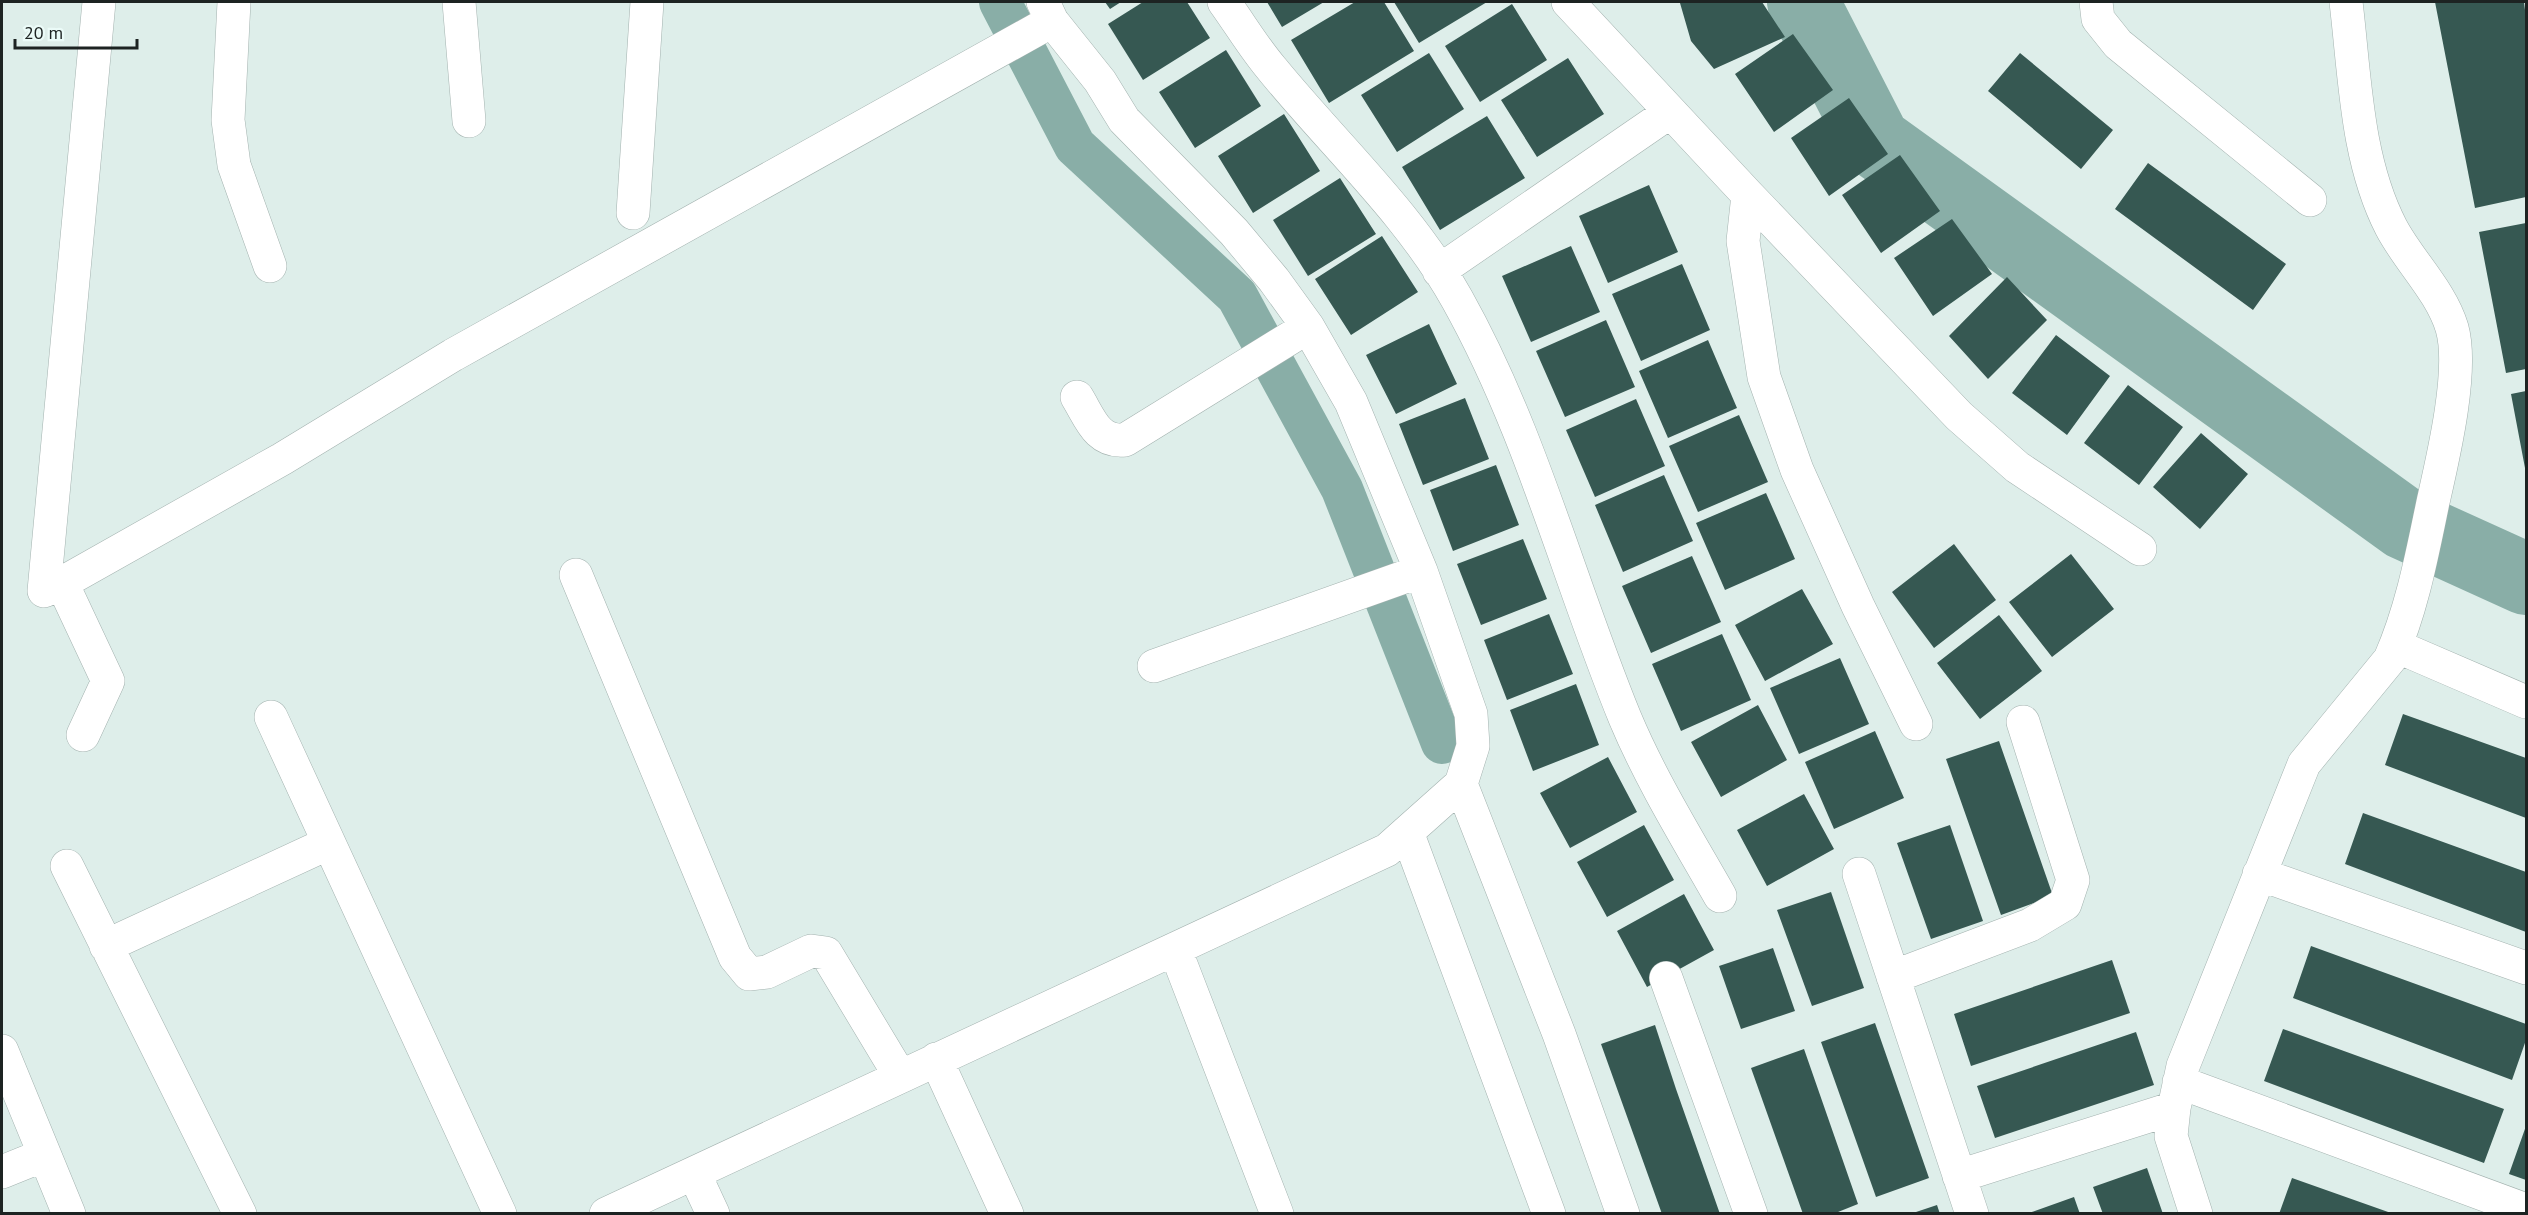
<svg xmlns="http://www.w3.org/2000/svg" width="2528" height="1215" font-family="'PT Sans',sans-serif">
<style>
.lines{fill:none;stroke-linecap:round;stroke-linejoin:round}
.canal{stroke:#89aea7;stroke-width:42}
.river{stroke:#89aea7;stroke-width:72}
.building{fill:#365852}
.minor-casing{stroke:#a3b2af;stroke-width:34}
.minor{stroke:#fff;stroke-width:33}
</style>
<rect width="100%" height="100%" fill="#deeeea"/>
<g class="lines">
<!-- canal -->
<path class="canal" d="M1000 2 1075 146 1237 296 1342 489 1442 743"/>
<!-- river -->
<path class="river" d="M1803 2 1875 142 2405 524 2526 579"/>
</g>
<!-- building -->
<path class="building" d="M1105 2H1121L1110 9Z
M1143 2H1187L1210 38 1143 80 1108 24Z
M1267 2H1324L1282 27Z
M1355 2H1384L1414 51 1329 103 1291 40Z
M1394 2H1487L1419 43Z
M1682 2H1762L1785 37 1714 69 1691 41 1680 3Z
M2435 2H2524L2526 18V197L2475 208Z
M1512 4 1547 60 1480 102 1445 46Z
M1793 34 1833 90 1774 132 1735 74Z
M1226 50 1261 106 1195 148 1159 92Z
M1429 53 1464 109 1397 152 1361 95Z
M2020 53 2113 130 2081 169 1988 91Z
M1568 58 1604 114 1537 157 1501 100Z
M1849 98 1888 154 1829 196 1791 138Z
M1284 114 1320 171 1253 213 1218 156Z
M1487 116 1525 178 1440 230 1402 167Z
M1900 155 1940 211 1881 253 1842 195Z
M2148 163 2286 264 2253 310 2115 209Z
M1340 178 1376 234 1308 276 1273 220Z
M1649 185 1678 252 1608 283 1579 216Z
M1952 219 1992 274 1933 316 1894 258Z
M2526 223V369L2506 373 2479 232Z
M1382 236 1418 292 1351 335 1315 279Z
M1571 246 1600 312 1531 342 1502 276Z
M1682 264 1710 330 1641 361 1612 294Z
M2007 277 2047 320 1988 379 1949 336Z
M1606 320 1635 387 1565 417 1536 351Z
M1429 324 1457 384 1396 414 1366 355Z
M2056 335 2110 376 2067 435 2012 393Z
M1708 340 1737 408 1668 438 1639 371Z
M2128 385 2183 427 2139 485 2084 443Z
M2526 391V468H2525L2511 394Z
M1465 398 1489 459 1423 485 1399 424Z
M1636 399 1665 466 1595 497 1566 430Z
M1739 415 1768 482 1698 512 1669 446Z
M2201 433 2248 474 2200 529 2153 487Z
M1496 465 1519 525 1453 551 1430 490Z
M1664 475 1693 541 1623 572 1595 505Z
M1766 493 1795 559 1725 590 1696 523Z
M1523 539 1547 599 1481 625 1457 564Z
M1954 544 1996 600 1934 648 1892 592Z
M2071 554 2114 609 2052 657 2009 602Z
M1692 556 1721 622 1651 653 1622 586Z
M1802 589 1833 644 1765 681 1735 625Z
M1549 614 1573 674 1507 700 1484 640Z
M1999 615 2042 671 1980 719 1937 663Z
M1722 634 1751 700 1681 731 1652 664Z
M1840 658 1869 724 1799 754 1770 688Z
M1576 684 1599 745 1533 771 1510 710Z
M1758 705 1787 760 1721 797 1691 742Z
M2403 714 2526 758V818L2385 765Z
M1875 731 1904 798 1834 829 1805 762Z
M1999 741 2053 896 2001 915 1946 759Z
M1608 757 1637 812 1570 848 1540 793Z
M1804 794 1834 849 1767 886 1737 830Z
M2363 813 2526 872V932L2345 864Z
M1644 825 1674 880 1607 917 1577 862Z
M1950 825 1983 921 1931 939 1897 843Z
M1831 892 1864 988 1812 1006 1777 910Z
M1684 894 1714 950 1647 987 1617 931Z
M2311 946 2526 1024V1040L2512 1080 2293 998Z
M1773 948 1795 1011 1741 1029 1719 966Z
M2112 960 2130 1013 1971 1066 1954 1014Z
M1875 1023 1929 1178 1876 1197 1821 1042Z
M1655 1025 1676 1089 1720 1214H1662L1601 1044Z
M2283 1029 2504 1109 2484 1163 2264 1081Z
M2136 1032 2154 1085 1995 1138 1977 1086Z
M1804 1049 1858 1204 1833 1214H1803L1751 1068Z
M2526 1126V1180L2509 1174Z
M2147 1168 2163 1214H2103L2093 1187Z
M2292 1178 2391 1213 2390 1214H2279Z
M2074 1197 2080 1214H2029V1213Z
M1937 1205 1940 1214H1913V1213Z"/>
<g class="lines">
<!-- minor casing -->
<g class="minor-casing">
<path id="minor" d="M99 2 44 591 62 583 282 459 453 355 1052 21
M234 2 228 120 234 165 270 266
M459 2 469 121
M1224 2C1240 24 1254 48 1272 69 1334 145 1409 213 1457 299 1531 431 1568 579 1625 718 1651 780 1687 838 1720 896
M1568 2 1748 195 1959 416 2017 467 2140 549
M2096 2 2098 19 2118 44 2310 200
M1748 195 1743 241 1764 377 1797 470 1858 606 1916 724
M633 213 647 2
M1439 271 1670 112
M1077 397C1090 418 1097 443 1125 440L1308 327
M576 575 735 957 749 974 767 972 811 951 826 953 900 1076
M62 583 108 681 83 735
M2396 646 2526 702
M1154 666 1421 571
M271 717 500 1214
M1461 784 1559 1034 1623 1214
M1407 832 1549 1214
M67 866 240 1214
M1859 874 1972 1214
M2259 874 2526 968
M106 946 329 843
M1175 949 1277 1214
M1893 977 2030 925 2065 904 2073 880 2023 722
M1666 978 1751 1214
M2 1051 69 1214
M936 1059 1007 1214
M2179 1082 2526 1210
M2 1172 44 1155
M694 1173 713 1214
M1959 1176 2174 1108
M606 1214 1387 850 1461 784 1473 746 1471 714 1421 571 1351 402 1308 327 1274 280 1234 232 1124 120 1100 81 1052 21 1043 2
M2196 1214 2171 1136 2174 1108 2183 1066 2304 764 2390 659C2412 609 2422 555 2433 502 2443 458 2464 370 2452 328 2441 291 2408 260 2391 227 2356 159 2355 76 2346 2"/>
</g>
<!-- minor -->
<use href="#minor" class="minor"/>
</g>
<!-- border -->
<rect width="2528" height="1215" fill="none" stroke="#1d2322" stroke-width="6"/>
<!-- scale -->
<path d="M15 39v9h122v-9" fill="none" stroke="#1d2322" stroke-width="3"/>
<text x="24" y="39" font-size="18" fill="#1d2322" stroke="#ebfbf8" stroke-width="4.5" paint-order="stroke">20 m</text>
</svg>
